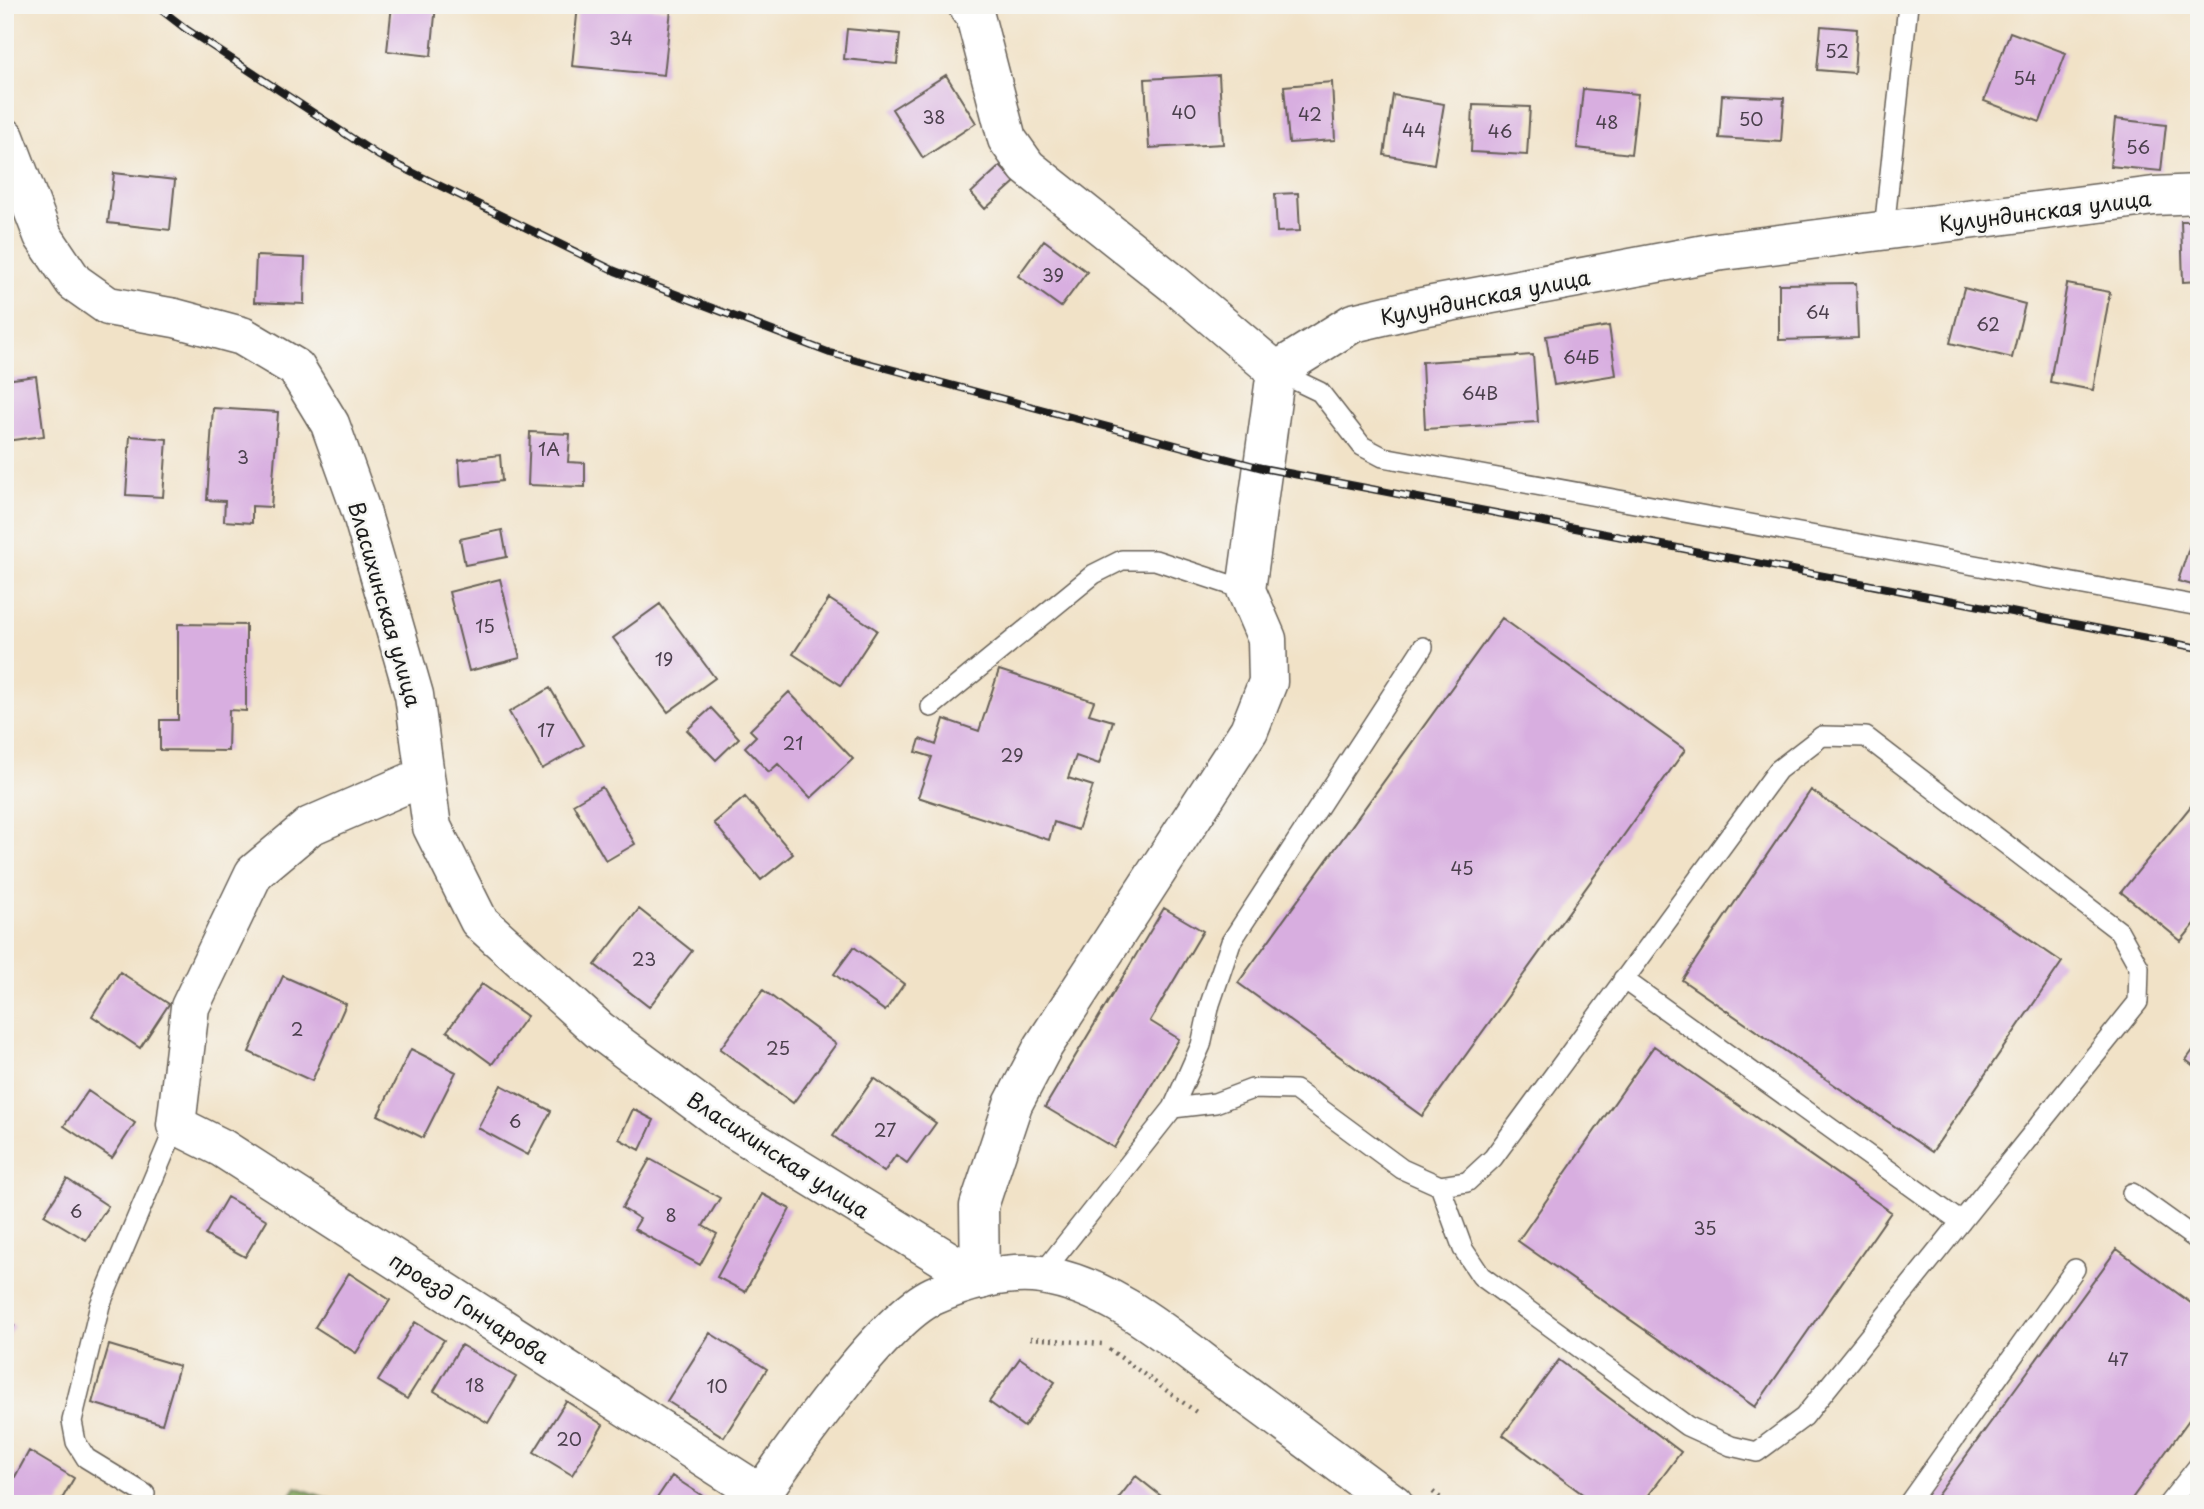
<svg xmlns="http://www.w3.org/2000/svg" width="2204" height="1509" font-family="'Playpen Sans',sans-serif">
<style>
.forest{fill:#82a65b;stroke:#4f613c;stroke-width:2}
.building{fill:#d8aee0}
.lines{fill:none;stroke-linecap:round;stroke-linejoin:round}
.service-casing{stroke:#676158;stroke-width:22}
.minor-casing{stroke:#676158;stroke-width:41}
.tertiary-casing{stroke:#676158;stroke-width:41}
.path{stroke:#676158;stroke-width:4.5;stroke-dasharray:2 5;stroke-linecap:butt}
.service{stroke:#fff;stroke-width:19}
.minor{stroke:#fff;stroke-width:38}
.tertiary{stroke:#fff;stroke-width:38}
.rail-casing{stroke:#1c1c1c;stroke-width:8}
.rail{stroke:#f6f6f2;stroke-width:5;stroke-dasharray:16;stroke-linecap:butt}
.labels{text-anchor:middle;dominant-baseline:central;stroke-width:5;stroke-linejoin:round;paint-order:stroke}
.number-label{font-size:18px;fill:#4b404d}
.street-label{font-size:21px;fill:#1c1c1c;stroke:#f6f6f2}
</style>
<rect width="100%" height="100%" fill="#f6f6f2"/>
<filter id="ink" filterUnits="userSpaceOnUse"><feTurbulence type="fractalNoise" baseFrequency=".0143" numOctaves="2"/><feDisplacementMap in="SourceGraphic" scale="14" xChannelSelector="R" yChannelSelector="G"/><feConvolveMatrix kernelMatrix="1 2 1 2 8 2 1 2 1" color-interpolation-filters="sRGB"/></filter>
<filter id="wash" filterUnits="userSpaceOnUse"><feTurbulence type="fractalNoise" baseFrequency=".00686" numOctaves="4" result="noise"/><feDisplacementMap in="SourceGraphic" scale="28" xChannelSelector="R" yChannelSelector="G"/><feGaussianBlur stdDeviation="1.57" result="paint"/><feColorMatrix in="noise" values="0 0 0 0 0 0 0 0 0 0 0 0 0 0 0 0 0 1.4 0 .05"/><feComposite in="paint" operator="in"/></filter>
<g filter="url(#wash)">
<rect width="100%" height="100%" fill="#f1e2c7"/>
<!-- forest -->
<path class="forest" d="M296 1487 343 1504H285Z"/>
<g id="blocks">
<!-- building -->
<path class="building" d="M392 5H436L431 56 387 51Z
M578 5 671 9 664 75 572 66Z
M1821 26 1857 29 1854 73 1817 70Z
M847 29 900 34 897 64 844 59Z
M2010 32 2066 53 2040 122 1984 101Z
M946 75 976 123 923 158 892 109Z
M1219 75 1223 144 1149 148 1145 79Z
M1332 82 1335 140 1289 143 1284 86Z
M1583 89 1638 94 1631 154 1577 148Z
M1393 95 1444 104 1434 164 1384 155Z
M1722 95 1784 98 1781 142 1719 138Z
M1473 105 1530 107 1527 155 1471 152Z
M2115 119 2166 125 2161 171 2110 166Z
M1000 166 1015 182 985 209 971 193Z
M114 173 175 180 170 230 108 223Z
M1298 193 1300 231 1277 232 1275 194Z
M2181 221H2199V281L2183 282Z
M1044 240 1087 272 1061 307 1018 276Z
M256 256 305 258 304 304 254 302Z
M1856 283 1858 338 1779 340V284Z
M2067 284 2110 292 2093 390 2050 382Z
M1964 288 2025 304 2012 358 1950 343Z
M1609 326 1616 375 1554 385 1546 336Z
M1533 355 1538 422 1425 429 1422 362Z
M36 376 44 436 5 441V380Z
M213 408 278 412 271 507 252 506V523L224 521 225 501 207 500Z
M530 432 570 434 568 462 585 463V487L528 485Z
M130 436 167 439 163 497 126 495Z
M500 455 502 481 461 486 459 460Z
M2198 521H2199V587L2178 581Z
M502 530 507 557 465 565 460 539Z
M500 579 520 658 469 671 449 592Z
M829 599 877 630 841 685 793 654Z
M660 604 715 678 668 712 613 638Z
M1502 618 1685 750 1422 1116 1238 983Z
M178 624 246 625V711L229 710 228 751 160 750V720H178Z
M999 670 1094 701 1089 714 1113 721 1099 764 1076 756 1068 778 1093 786 1078 830 1054 822 1049 840 918 797 932 757 916 752 920 739 936 745 944 719 979 731Z
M550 688 584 745 542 769 509 712Z
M789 692 853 759 811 798 778 764 769 772 745 747 756 736 750 730Z
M711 708 739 738 716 760 687 730Z
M602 787 635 844 606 861 573 804Z
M1811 790 2062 962 1932 1152 1682 980Z
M2199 796V919L2181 941 2121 892Z
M745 797 793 854 761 880 714 823Z
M1164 908 1203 931 1150 1021 1179 1039 1114 1148 1045 1107Z
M639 909 692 951 649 1007 595 965Z
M854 947 904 984 885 1011 834 974Z
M120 972 169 1004 140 1048 92 1016Z
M283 976 346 1004 312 1081 249 1052Z
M482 984 527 1016 492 1064 447 1031Z
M763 990 836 1044 793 1103 720 1049Z
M2199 1042V1070L2186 1060Z
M1654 1046 1891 1212 1755 1407 1518 1241Z
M411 1049 456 1072 423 1138 378 1115Z
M874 1078 936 1123 907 1163 896 1155 884 1172 833 1136Z
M501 1085 551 1111 528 1155 478 1128Z
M88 1091 135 1123 112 1158 64 1126Z
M633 1109 654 1120 640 1150 619 1139Z
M650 1159 720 1198 703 1226 717 1234 700 1265 634 1229 640 1219 622 1208Z
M67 1179 108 1206 86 1240 44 1215Z
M762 1194 790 1209 745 1292 717 1277Z
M227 1197 267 1220 245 1257 205 1235Z
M2117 1249 2199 1309V1406L2128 1504H1931Z
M349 1273 390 1300 356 1353 315 1327Z
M5 1322 14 1326 5 1344Z
M415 1322 444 1340 407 1399 378 1381Z
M710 1333 767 1369 724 1437 667 1401Z
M109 1345 179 1366 162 1424 92 1403Z
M461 1345 516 1377 488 1423 434 1391Z
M1020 1358 1055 1382 1024 1427 989 1402Z
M1559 1360 1681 1452 1642 1504H1596L1503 1435Z
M566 1401 603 1425 572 1475 534 1452Z
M29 1451 74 1478 59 1504H21L5 1495Z
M672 1476 710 1501 709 1504H653Z
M1136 1476 1171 1504H1114Z"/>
</g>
</g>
<g filter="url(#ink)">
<use href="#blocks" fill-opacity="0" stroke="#676158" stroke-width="2"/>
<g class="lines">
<!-- service casing -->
<g class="service-casing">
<path id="service" d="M1884 230 1908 5
M1276 371 1320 392 1362 446 1383 457 2199 606
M931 707 1094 574 1122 560H1155L1246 590
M1623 979 1961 1222
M1173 1108 1201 1045 1210 1004 1231 942 1423 647
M2132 1193 2199 1241
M1041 1275 1173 1108 1215 1103 1252 1089 1295 1090 1402 1169 1440 1186 1467 1182 1493 1158 1778 770 1822 736 1866 737 2119 931 2139 967 2138 1002 1804 1417 1757 1452 1731 1446 1687 1426 1481 1276 1463 1249 1440 1186
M145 1494 86 1458 76 1442 72 1421 100 1305 176 1125
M1908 1504 2075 1269
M2168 1504 2199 1465"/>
</g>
<!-- minor casing -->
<g class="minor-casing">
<path id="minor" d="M967 5 975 16 1007 139 1027 167 1174 284 1276 371
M5 137 43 236 74 282 108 306 175 318 242 336 296 368 330 424 361 511 414 695 432 827 479 921 599 1030 724 1123 980 1280
M1276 371 1353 323 1417 308 1716 252 2154 196 2199 194
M425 776 310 826 254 873 190 1007 176 1125 222 1148 761 1494
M980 1280 979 1206 1013 1104 1043 1047 1249 730 1268 682 1267 639 1246 590 1276 371"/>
</g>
<!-- tertiary casing -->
<g class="tertiary-casing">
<path id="tertiary" d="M754 1504C790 1453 881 1321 933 1296 964 1282 1006 1270 1041 1275 1114 1286 1175 1342 1232 1384 1286 1424 1340 1464 1394 1504"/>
</g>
<!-- path -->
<path class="path" d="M1030 1338 1102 1344
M1109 1349 1199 1414
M1433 1492 1448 1504"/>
<!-- service -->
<use href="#service" class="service"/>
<!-- minor -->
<use href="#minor" class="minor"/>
<!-- tertiary -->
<use href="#tertiary" class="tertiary"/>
<!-- rail casing -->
<g class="rail-casing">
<path id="rail" d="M155 5 186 29 379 156 615 271 830 353 1262 468 2199 648"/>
</g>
<!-- rail -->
<use href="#rail" class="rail"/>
</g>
</g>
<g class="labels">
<!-- number labels -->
<g class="number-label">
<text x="621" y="37">34</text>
<text x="1837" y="50">52</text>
<text x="2025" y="77">54</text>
<text x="1184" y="111">40</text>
<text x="1310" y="113">42</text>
<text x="934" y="116">38</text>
<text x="1751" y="118">50</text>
<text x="1607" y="121">48</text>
<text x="1414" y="129">44</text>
<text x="1500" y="130">46</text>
<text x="2138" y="146">56</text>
<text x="1053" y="274">39</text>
<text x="1818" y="311">64</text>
<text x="1988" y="323">62</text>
<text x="1581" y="356">64Б</text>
<text x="1480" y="392">64В</text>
<text x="549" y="448">1А</text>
<text x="243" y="456">3</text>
<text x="485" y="625">15</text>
<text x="664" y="658">19</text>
<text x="546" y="729">17</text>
<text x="793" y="742">21</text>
<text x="1012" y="754">29</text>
<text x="1462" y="867">45</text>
<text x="644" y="958">23</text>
<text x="297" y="1028">2</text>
<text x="778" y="1047">25</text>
<text x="515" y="1120">6</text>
<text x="885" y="1129">27</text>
<text x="76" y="1210">6</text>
<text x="671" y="1214">8</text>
<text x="1705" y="1227">35</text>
<text x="2118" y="1358">47</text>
<text x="475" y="1384">18</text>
<text x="717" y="1385">10</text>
<text x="569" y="1438">20</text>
</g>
<!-- street labels -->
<g class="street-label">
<text transform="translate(2045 210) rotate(-7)">Кулундинская улица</text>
<text transform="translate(1485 296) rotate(-11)">Кулундинская улица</text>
<text transform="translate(386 604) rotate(74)">Власихинская улица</text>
<text transform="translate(779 1154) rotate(33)">Власихинская улица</text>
<text transform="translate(470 1307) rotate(33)">проезд Гончарова</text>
</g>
</g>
<!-- margin -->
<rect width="2204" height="1509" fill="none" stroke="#f6f6f2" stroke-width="28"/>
</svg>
